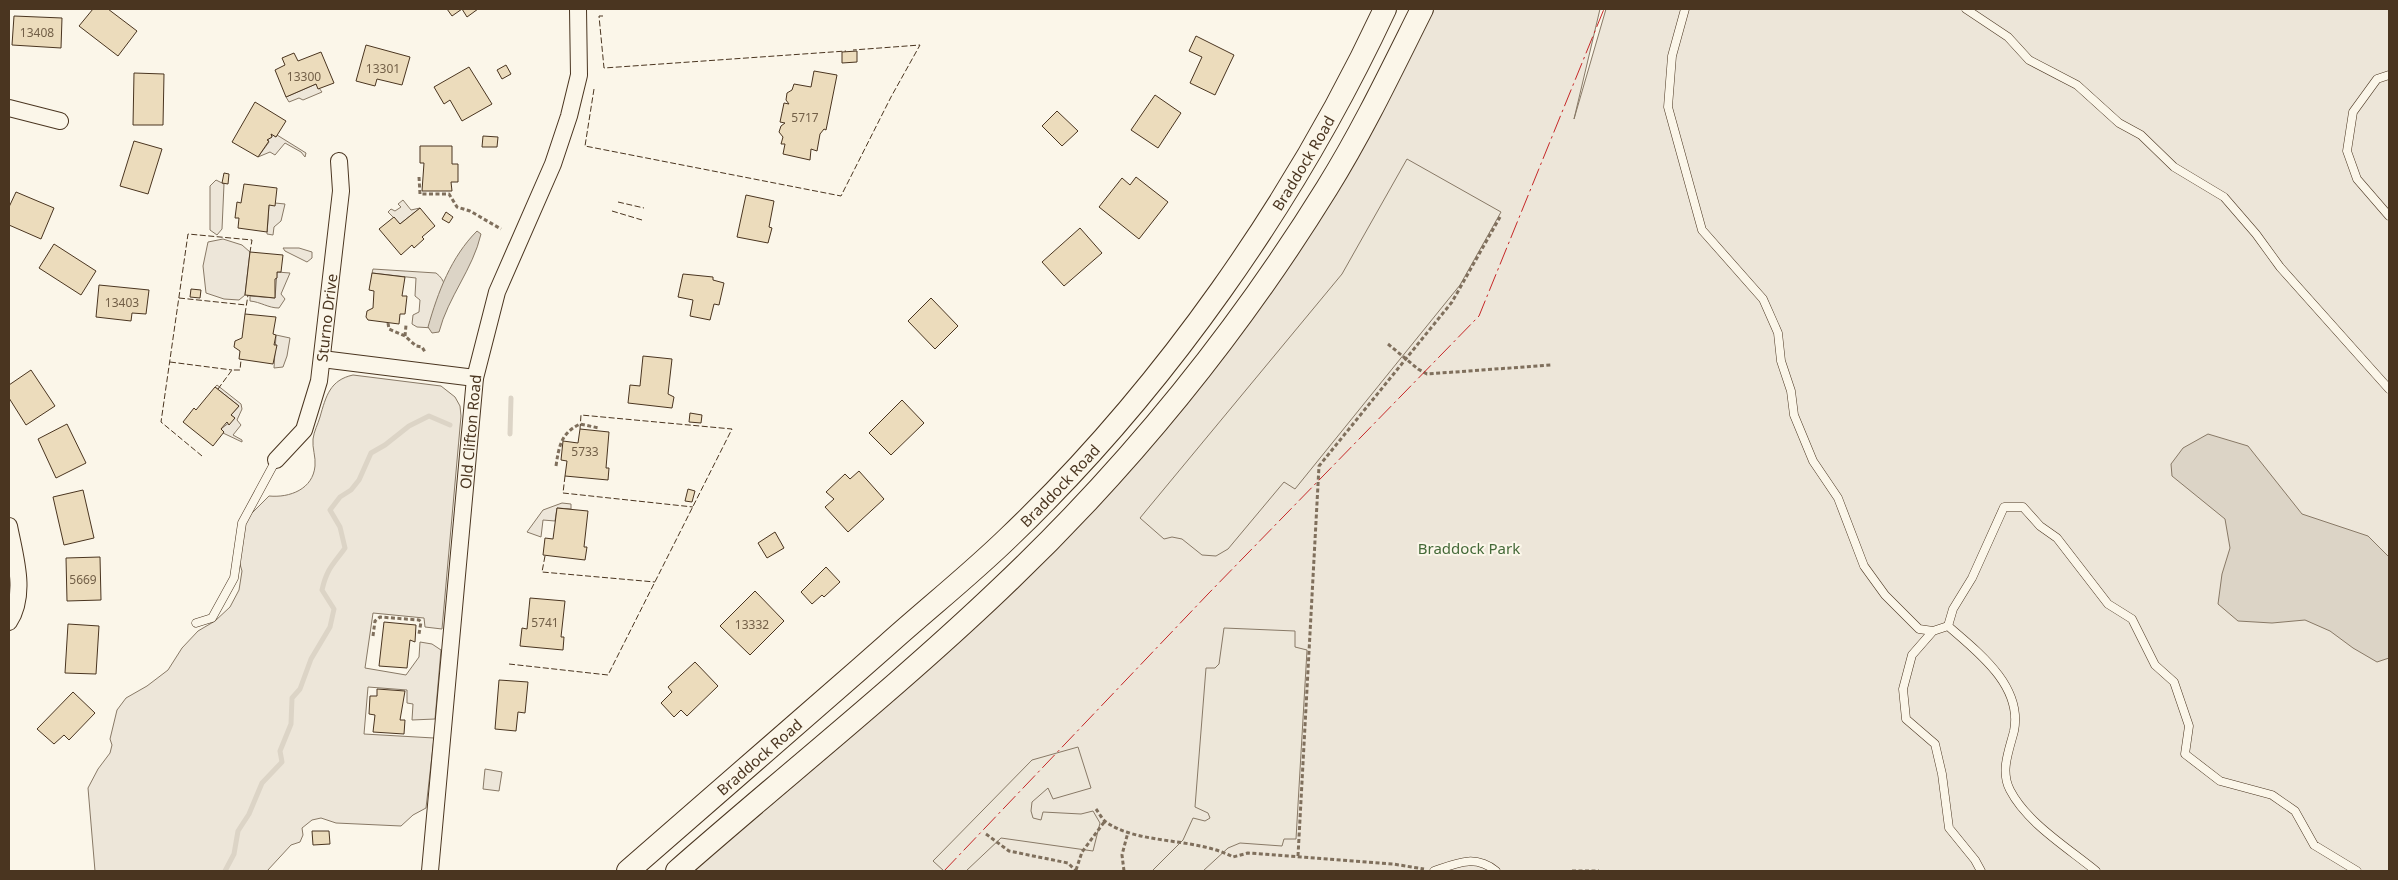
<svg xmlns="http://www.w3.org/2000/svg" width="2398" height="880" font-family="'Noto Sans',sans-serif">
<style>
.green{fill:#ede6d9;stroke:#887966}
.parking{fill:#ede7d9;stroke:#887966}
.water{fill:#dcd4c6;stroke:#887966}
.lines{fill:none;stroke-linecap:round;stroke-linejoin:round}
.stream{stroke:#dcd4c6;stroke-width:5}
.building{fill:#ecdcbc;stroke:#4a3520}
.service-casing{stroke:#4a3520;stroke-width:9}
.minor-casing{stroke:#4a3520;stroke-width:18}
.secondary-casing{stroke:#4a3520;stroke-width:24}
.path{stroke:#7f6f5c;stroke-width:3;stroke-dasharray:4 2.5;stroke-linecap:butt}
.service{stroke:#fbf6e9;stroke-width:8}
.minor{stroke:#fbf6e9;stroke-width:16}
.secondary{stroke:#fbf6e9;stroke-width:22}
.fence{stroke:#4a3520;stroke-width:1;stroke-dasharray:6 2.5;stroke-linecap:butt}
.power{stroke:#c62828;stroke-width:1;stroke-dasharray:18 4 2.5 4;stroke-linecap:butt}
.labels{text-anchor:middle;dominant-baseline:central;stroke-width:4;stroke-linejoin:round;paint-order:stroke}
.number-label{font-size:12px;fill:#725f47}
.street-label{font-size:15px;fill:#4a3520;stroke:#fbf6e9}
.park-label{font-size:15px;fill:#436837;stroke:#fbf6e9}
</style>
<rect width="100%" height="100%" fill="#fbf6e9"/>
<!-- green -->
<path class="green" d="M1422 9H1600L1574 119 1606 9H2389V871H680L1071 519 1248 308Z
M316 84 322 92 303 100 299 98 289 102 286 97Z
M271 134 276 137 277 135 306 153 305 157 301 152 285 143 275 155 270 152 258 157 269 142 267 140 272 137Z
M216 180 224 184 222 229 217 235 210 230V186Z
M403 200 411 210 420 208 400 224 388 212 391 209 395 211 401 207 398 204Z
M275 203 285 204 281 221 274 227 273 235 267 234 269 205Z
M223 239 242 245 250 252 245 295 239 300 224 299 206 293 203 266 208 242Z
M283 248H299L312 252V258L307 262 285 251Z
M373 269 436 273C455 287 440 310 434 328L417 327 412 324 413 315 419 312 420 300 415 296 416 278 372 273Z
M277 272 290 273 281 294 285 299 279 308C268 308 261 302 250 301V296L275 298Z
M276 335 290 338 287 356 283 367 274 368Z
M353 375 441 386 455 397 460 406 461 416 442 629 425 627 424 618 373 613 365 668 406 675 419 657 420 642 432 644 441 650 435 719 412 720 413 704 407 703V690L368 687 364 734 434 738 426 808 413 815 401 826 336 823 321 818 312 820 302 828 303 835 300 842 291 845 267 871H95L88 788 98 769 110 753 112 745 110 739 117 710 126 698 147 686 168 670 182 648 198 631 215 621 230 607 239 590 242 571 239 561 240 546 247 518 269 496C290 498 313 489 315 466 316 457 312 448 313 439 314 431 318 424 320 417 326 396 330 380 353 375Z
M217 385 241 404 242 409 237 420 241 425 233 435 242 440V442L223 433 221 429 235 418 231 415 239 406 215 387Z
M562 503 571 504V509L557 508 555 521 543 520 541 537 527 532 543 510Z
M485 769 502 772 499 791 483 789Z"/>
<!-- parking -->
<path class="parking" d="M1407 159 1501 212 1460 285 1295 489 1284 482 1228 549 1216 556 1202 555 1182 539 1172 537 1164 539 1140 518 1342 274Z
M1224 628 1295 631V647L1307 650 1296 839H1284L1282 846 1240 843 1228 848 1203 871H1152L1183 840 1193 818 1205 821 1210 818 1208 813 1195 807 1206 668H1215L1219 664Z
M1078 747 1091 788 1053 799 1048 788 1032 802 1031 811 1033 818 1041 820 1043 812 1081 814 1093 811 1100 823 1093 851 1001 838 966 871H944L933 861 1032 760Z"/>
<!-- water -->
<path class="water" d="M477 231 481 234C473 269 448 297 439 332L432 333 428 327C438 292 451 257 477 231Z
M2208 434 2248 446 2302 514 2368 536 2389 557V658L2377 662 2353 648 2330 631 2305 620 2272 623 2238 621 2218 604 2222 574 2230 548 2225 519 2172 476 2171 464 2183 448Z"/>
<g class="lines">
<!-- stream -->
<path class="stream" d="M510 434 511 398
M225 871 234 854 238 831 249 814 262 783 282 762 280 751 291 724 292 698 300 689 311 659 330 627 334 609 322 590C327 568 333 565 345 548L340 527 330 510 340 497 351 490 359 480 371 453 385 445 409 426 429 416 450 425"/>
</g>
<!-- building -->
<path class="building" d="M93 9H108L137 31 118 56 79 26Z
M447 9H478L467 17 462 9 452 16Z
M14 16 62 18 61 48 12 45Z
M1196 36 1234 55 1215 95 1190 83 1202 57 1189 51Z
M366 45 410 57 402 85 377 79 375 86 356 81Z
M857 51V62L842 63V52Z
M321 52 334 83 318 89 316 84 286 97 275 70 285 65 282 58 294 53 298 61Z
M506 65 511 74 502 79 497 70Z
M469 67 492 104 462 121 450 100 444 104 434 87Z
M814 71 837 75 826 130 824 129 820 134 817 151 811 149 810 160 783 154 785 144H781L783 137 779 132 781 126 785 123 780 122 784 103 789 104 786 100 787 93 792 90 794 84 811 87Z
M134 73 164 74 163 125H133Z
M1155 95 1181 113 1158 148 1131 130Z
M255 102 286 121 276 137 271 134 272 137 267 140 269 141 258 157 232 142Z
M1057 111 1078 131 1062 146 1042 126Z
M483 136 498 137 497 147H482Z
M134 141 162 149 148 194 120 186Z
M420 146H452V164H458V182H451L452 191H422L424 163H420Z
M224 173 229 174 228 184 222 183Z
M1136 177 1168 202 1139 239 1099 207 1122 178 1130 185Z
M244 184 277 188 275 206 269 205 267 232 238 228 239 218H235L237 202 241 203Z
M16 192 54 208 41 239 9 225V207Z
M746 195 774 201 769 227 772 228 768 243 737 237Z
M420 208 435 226 422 237 424 239 414 248 412 245 401 255 379 229 394 217 400 224Z
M446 212 453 217 449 223 442 219Z
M1080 228 1102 253 1064 286 1042 262Z
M54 244 96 271 81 295 39 268Z
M250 252 283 255 281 272H277V278L275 279V298L245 295Z
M372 273 405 277 402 296H407L405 314H400L399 324 368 320 366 317 367 311 373 308 374 291 369 290Z
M683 274 713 277V280L724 283 719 305 714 304 710 320 690 316 693 300 678 297Z
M99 285 149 290 146 314 132 313 131 321 96 317Z
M191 289 201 290 200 298 190 297Z
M931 298 958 326 935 349 908 321Z
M245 314 276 317 273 334 276 335 274 345H277L273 364 239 359 240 351 234 347 235 341 242 338Z
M643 356 672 359 668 394 674 397 672 408 628 403 630 385 640 386Z
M31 370 55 406 26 425 9 398V385Z
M215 387 239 406 231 415 235 418 229 425 227 422 221 429 224 432 213 446 183 422 194 408 196 410Z
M902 400 924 423 891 455 869 433Z
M690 413 702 415 701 423 689 422Z
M67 424 86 463 56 478 38 439Z
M580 429 609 432 606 468H609L608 480 565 476 567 461 561 460 563 441 578 443Z
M859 471 884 499 848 532 825 507 834 499 826 492 845 474 850 479Z
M688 489 695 491 692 502 685 501Z
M83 490 94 538 64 545 53 497Z
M557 508 588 511 584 547H587L585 560 543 555 545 538 553 539Z
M775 532 784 548 767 558 758 543Z
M100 557 101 600 67 601 66 558Z
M826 567 840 582 824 597 822 595 812 604 801 592Z
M755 591 784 621 750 655 720 626Z
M530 598 565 601 561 637H564L563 650 520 646 522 628 527 629Z
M384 622 416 625 415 642 410 640 407 668 379 666Z
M68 624 99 626 96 674 65 673Z
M695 662 718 686 687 716 681 710 674 717 661 703 672 692 668 687Z
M499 680 528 682 525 713 518 712 516 731 495 729Z
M377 689 405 691 400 720H405L404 734 373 732 375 715 369 714 370 696H377Z
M73 692 95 713 69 740 64 735 54 744 37 729Z
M312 831H329L330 844 313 845Z"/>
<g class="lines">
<!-- service casing -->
<g class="service-casing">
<path id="service" d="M1685 9 1672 56 1668 107 1702 230 1763 299 1778 333 1781 361 1791 391 1794 415 1813 461 1838 498 1864 566 1885 595 1919 629 1933 631
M1966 9 2008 37 2029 60 2077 85 2119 123 2141 135 2174 167 2224 197 2256 234 2280 267 2389 389
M2389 75 2377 79 2353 112 2347 151 2357 179 2389 216
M196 623 212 618 234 578 242 523 276 460
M1948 626 1953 609 1972 578 2004 507H2023L2040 526 2057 538 2108 604 2132 619 2155 665 2174 682 2189 726 2185 754 2220 781 2272 795 2295 811 2314 845 2357 871
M1948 626C1978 652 2023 686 2014 731 2009 751 2000 771 2010 790 2027 823 2068 848 2096 871
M1948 626 1933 631 1912 655 1903 689 1906 719 1935 744 1942 774 1949 828 1975 860 1981 871
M1434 871C1457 863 1475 854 1496 871"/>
</g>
<!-- minor casing -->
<g class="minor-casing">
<g id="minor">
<path d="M9 108 60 121"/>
<path d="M322 359 475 378"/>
<path id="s1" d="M276 460 304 430 319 381 341 191 339 161"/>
<path d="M9 526C15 557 27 594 9 622"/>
<path id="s2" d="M430 871 475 378 497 292 553 164 569 116 579 75 578 9"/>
</g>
</g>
<!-- secondary casing -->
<g class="secondary-casing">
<g id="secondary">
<path id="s3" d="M628 871C714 796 801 721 887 645 927 609 970 575 1009 537 1163 390 1295 202 1385 9"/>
<path d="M677 871C784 777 896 688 999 590 1125 471 1236 335 1327 188 1363 130 1392 69 1422 9"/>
</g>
</g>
<!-- path -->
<path class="path" d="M419 177 420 194H449L457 207 470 211 501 229
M388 323 389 329 405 336 416 346 422 347 425 352
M405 336 406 325
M1388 344 1418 369 1427 374 1551 365
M556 466C559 446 561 433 580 424L599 428
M373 636 375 621 380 617 419 620 421 622 419 634
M1096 809C1099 813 1102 819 1106 822 1138 845 1196 837 1233 857L1248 853 1262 854 1393 864 1424 869
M986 834 1009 851 1068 863 1076 871
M1298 856 1319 466 1452 302 1500 217
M1076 870 1082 852 1105 821
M1124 871 1122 855 1128 832
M1572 871H1599"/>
<!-- service -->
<use href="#service" class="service"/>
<!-- minor -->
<use href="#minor" class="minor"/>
<!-- secondary -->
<use href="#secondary" class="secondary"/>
<!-- fence -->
<path class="fence" d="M603 16H599L604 68 846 51
M594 89 585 146 841 196 891 97 920 45 853 50
M618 202 644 208
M612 211 642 220
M179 298 246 305
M245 314 248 295
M170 362 232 370
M218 389 232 370H240L241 360
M202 456 161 422 188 234 252 240 250 252
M565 476 563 493 693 507
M545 556 542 572 655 582
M509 664 608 675 732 429 581 415 580 429"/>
<!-- power -->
<path class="power" d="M944 871 1208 594 1479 316 1604 9"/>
</g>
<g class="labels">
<!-- number labels -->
<g class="number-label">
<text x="37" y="32">13408</text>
<text x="383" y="68">13301</text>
<text x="304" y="76">13300</text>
<text x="805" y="117">5717</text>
<text x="122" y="302">13403</text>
<text x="585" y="451">5733</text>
<text x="83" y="579">5669</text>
<text x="545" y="622">5741</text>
<text x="752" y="624">13332</text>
</g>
<!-- street labels -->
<g class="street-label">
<text stroke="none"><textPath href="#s3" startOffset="984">Braddock Road</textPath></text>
<text stroke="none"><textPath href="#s1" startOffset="156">Sturno Drive</textPath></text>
<text stroke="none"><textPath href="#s2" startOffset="441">Old Clifton Road</textPath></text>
<text stroke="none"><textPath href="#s3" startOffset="579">Braddock Road</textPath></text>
<text stroke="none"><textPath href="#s3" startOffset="174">Braddock Road</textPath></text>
</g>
<!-- park labels -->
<g class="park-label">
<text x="1469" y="548">Braddock Park</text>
</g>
</g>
<!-- border -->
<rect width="2398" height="880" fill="none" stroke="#4a3520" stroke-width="20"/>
</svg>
